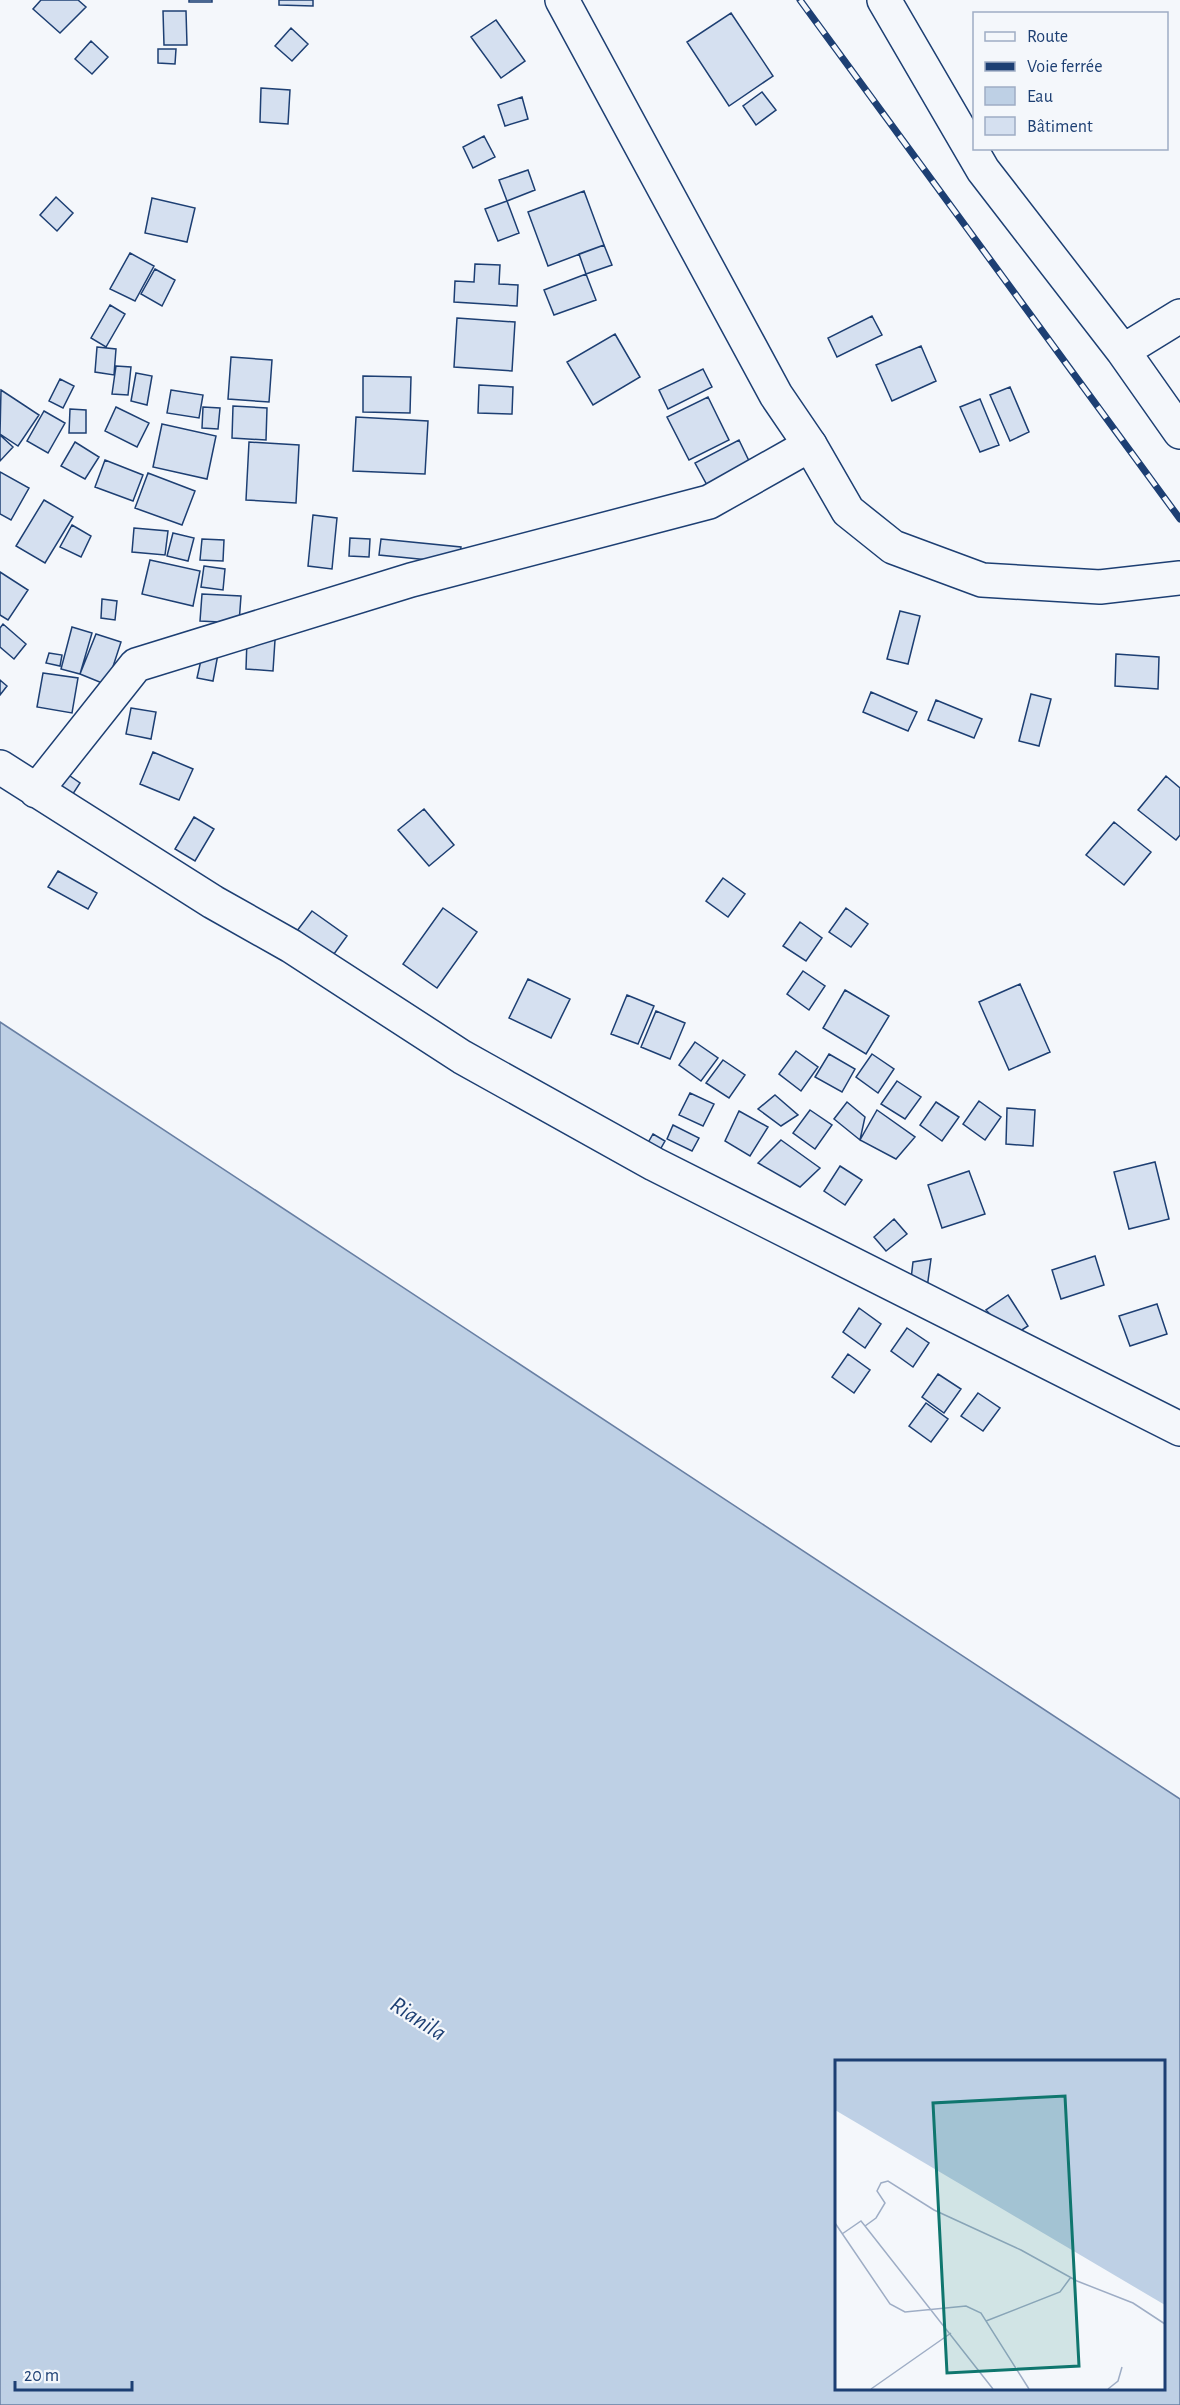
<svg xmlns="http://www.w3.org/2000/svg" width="1180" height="2405" font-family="'Alegreya Sans',sans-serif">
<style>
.water{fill:#bed0e5;stroke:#687fa3;stroke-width:1.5;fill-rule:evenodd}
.building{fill:#d5e0f0;stroke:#1d3f73;stroke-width:1.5}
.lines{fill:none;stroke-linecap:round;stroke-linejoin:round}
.minor-casing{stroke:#1d3f73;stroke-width:36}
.major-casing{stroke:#1d3f73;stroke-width:36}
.minor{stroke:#f4f7fb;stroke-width:33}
.major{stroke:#f4f7fb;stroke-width:33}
.rail-casing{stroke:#1d3f73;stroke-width:7}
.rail{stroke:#f4f7fb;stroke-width:4.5;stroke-dasharray:14;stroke-linecap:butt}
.labels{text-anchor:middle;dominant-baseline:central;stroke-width:4.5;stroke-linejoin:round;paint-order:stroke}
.water-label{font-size:24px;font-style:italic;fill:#1d3f73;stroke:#f4f7fb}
.inset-road{fill:none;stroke:#9eadc5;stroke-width:1.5}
.view{fill:#0f766e;fill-opacity:0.15;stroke:#0f766e;stroke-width:3}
.inset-edge{fill:none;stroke:#1d3f73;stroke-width:3}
</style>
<rect width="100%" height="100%" fill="#f4f7fb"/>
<!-- water -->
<path class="water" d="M0 1022 1180 1799V2405H0ZM836 2062H1164V2388H836Z"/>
<!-- building -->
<path class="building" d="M41 0H78L86 7 60 33 33 9Z
M189 0H212V2H189Z
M279 0H313V6L279 5Z
M163 11H186L187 45H164Z
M731 13 773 76 729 106 687 42Z
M496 20 525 61 501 78 471 37Z
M291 28 308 44 292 61 275 46Z
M91 41 108 57 92 74 75 59Z
M158 49H176L175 64 158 63Z
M261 88 290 90 288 124 260 122Z
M762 92 776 110 756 125 743 106Z
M522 97 528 119 505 126 498 105Z
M484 136 495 157 473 168 463 147Z
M528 170 535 190 507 201 499 180Z
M584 191 604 245 548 266 528 212Z
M56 197 73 213 57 231 40 215Z
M152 198 195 208 187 242 145 233Z
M507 201 519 233 498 241 485 209Z
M604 245 612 265 586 274 579 254Z
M130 253 154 266 135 301 110 289Z
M475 264 500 265 499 284 518 285 517 306 454 302 455 281 474 282Z
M155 269 175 280 162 306 141 294Z
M586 274 596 300 554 315 544 290Z
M110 305 125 314 106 347 91 338Z
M872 316 882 335 837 357 828 338Z
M457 318 515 322 512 371 454 367Z
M615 334 640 377 593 405 567 362Z
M921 346 936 381 892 401 876 365Z
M97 347 116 349 114 375 95 372Z
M231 357 272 360 269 402 228 399Z
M116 366 131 367 128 395 112 394Z
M703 369 712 387 668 409 659 390Z
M136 373 152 376 147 405 131 401Z
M363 376 411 377 410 413 363 412Z
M60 379 74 386 63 408 49 401Z
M479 385 513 387 512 414 478 413Z
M1010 387 1029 432 1010 441 990 395Z
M1 390 39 415 18 446 0 434Z
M171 390 203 395 199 418 167 413Z
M708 397 729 440 689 460 667 417Z
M980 399 999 445 980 452 960 407Z
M233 406 267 408 266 440 232 438Z
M116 407 149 423 137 447 105 431Z
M203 407 220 408 218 429 202 428Z
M70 409 86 410V433H69Z
M44 411 65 423 48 453 27 441Z
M356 417 428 421 425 474 353 471Z
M162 424 216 436 207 479 153 467Z
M0 435 13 447 0 461Z
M739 440 750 463 707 485 695 463Z
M75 442 99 457 85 479 61 466Z
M249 442 299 445 296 503 246 500Z
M105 460 143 475 133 501 95 487Z
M0 472 29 488 11 520 0 514Z
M148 473 195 491 182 525 135 508Z
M44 500 73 517 45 563 16 546Z
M313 515 337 518 332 569 308 566Z
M72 525 91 536 81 557 60 547Z
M134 528 168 531 165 555 132 552Z
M173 533 194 538 188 561 167 556Z
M350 538 370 539 369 557 349 556Z
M202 539 224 540 223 561 200 560Z
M381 539 461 547 459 563 379 555Z
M150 560 200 571 193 606 142 594Z
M204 566 225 569 223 590 201 587Z
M0 572 28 590 8 620 0 615Z
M202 594 241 596 239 623 200 621Z
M102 599 117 601 115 620 101 618Z
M900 611 920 616 908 664 887 659Z
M3 624 26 644 14 659 0 647V628Z
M72 627 92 633 80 674 61 669Z
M96 634 121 642 107 685 80 674Z
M247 639 275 640 273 671 246 669Z
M203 651 218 654 213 681 197 678Z
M49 653 62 655 60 666 46 663Z
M1116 654 1159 657 1158 689 1115 686Z
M43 673 78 678 72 713 37 707Z
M0 680 7 686 0 695Z
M871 692 917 712 908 731 863 712Z
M1031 694 1051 699 1039 746 1019 741Z
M936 700 982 719 974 738 928 720Z
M131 708 156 712 151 739 126 734Z
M153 752 193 769 179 800 140 784Z
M60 769 80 783 67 803 46 789Z
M1166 776 1180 788V835L1176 840 1138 810Z
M424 809 454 845 429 866 398 830Z
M194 817 214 829 195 861 175 849Z
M1114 822 1151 852 1124 885 1086 855Z
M58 871 97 893 88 909 48 887Z
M723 878 745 894 728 917 706 901Z
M443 908 477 932 437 988 403 964Z
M846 908 868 924 851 947 829 932Z
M312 911 347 936 326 965 290 940Z
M800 922 822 938 806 961 783 946Z
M803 971 825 986 809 1010 787 994Z
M528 979 570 999 551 1038 509 1018Z
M1020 984 1050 1052 1009 1070 979 1002Z
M845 990 889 1016 866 1054 823 1028Z
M627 995 654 1006 638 1044 611 1034Z
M656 1011 685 1023 670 1059 641 1047Z
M695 1042 718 1058 701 1081 679 1065Z
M796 1051 818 1067 801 1091 779 1074Z
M829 1054 855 1069 842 1092 815 1077Z
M872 1054 894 1069 878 1093 856 1077Z
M723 1060 745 1075 729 1098 706 1083Z
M897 1081 921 1097 905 1119 881 1104Z
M690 1093 714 1104 703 1126 679 1115Z
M775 1095 798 1115 781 1126 758 1109Z
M979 1101 1001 1117 985 1140 963 1124Z
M847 1102 865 1117 860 1140 834 1119Z
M936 1102 959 1117 942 1141 920 1125Z
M1007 1108 1035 1110 1033 1146 1006 1144Z
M810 1110 832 1125 815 1149 793 1133Z
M877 1110 915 1137 896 1159 860 1140Z
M739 1111 768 1127 750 1156 725 1141Z
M673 1125 699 1138 692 1151 667 1139Z
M653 1134 665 1141 657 1155 645 1148Z
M781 1140 820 1168 800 1187 758 1163Z
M1155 1162 1169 1219 1129 1229 1114 1172Z
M840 1166 862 1180 845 1205 824 1191Z
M969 1171 985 1214 942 1228 928 1185Z
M894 1219 907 1234 886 1251 874 1237Z
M1095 1256 1104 1285 1061 1299 1052 1270Z
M931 1259 927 1288 911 1279 913 1262Z
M1008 1295 1028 1326 1011 1337 986 1310Z
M1157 1304 1167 1334 1130 1346 1119 1316Z
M859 1308 881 1324 865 1348 843 1332Z
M907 1328 929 1343 913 1367 891 1351Z
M848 1354 870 1370 854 1393 832 1377Z
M938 1374 961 1389 944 1413 922 1397Z
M978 1393 1000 1408 983 1431 961 1416Z
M926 1403 948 1419 931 1442 909 1426Z"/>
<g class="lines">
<!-- minor casing -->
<g class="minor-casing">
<path id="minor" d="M884 0 983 170 1123 351 1180 432
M1123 351 1180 316
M0 767 213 902 291 946 462 1057 654 1164 1180 1429
M36 791 136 665 411 580 709 502 810 445"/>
</g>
<!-- major casing -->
<g class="major-casing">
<path id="major" d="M562 0 776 395 810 445 848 511 893 547 982 580 1100 587 1180 578"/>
</g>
<!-- minor -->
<use href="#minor" class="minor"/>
<!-- major -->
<use href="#major" class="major"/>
<!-- rail casing -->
<g class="rail-casing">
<path id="rail" d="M800 0 1180 519"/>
</g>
<!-- rail -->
<use href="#rail" class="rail"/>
</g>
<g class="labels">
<!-- water labels -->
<g class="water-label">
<text transform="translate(418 2019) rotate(33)">Rianila</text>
</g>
</g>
<!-- overview -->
<g transform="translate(835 2060)">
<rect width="330" height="330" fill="#f4f7fb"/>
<path d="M0 1H330V245L0 50Z" fill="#bed0e5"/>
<path class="inset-road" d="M0 163 55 244 70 252 131 246 146 253 194 329M30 166 158 329M7 174 26 161 30 166 41 158 50 143 42 131 46 123 53 121 99 150 186 190 242 221 298 243 330 264M151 261 225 232 236 217M36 329 116 273M273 329 283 321 287 307"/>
<path class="view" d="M230 36 244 306 112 313 98 43Z"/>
<rect width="330" height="330" class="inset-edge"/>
</g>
<!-- legend -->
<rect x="973" y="12" width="195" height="138" fill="#f4f7fb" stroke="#9eadc5" stroke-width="1.5"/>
<rect x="985" y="32" width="30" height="9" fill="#f4f7fb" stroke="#9eadc5" stroke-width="1.5"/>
<text x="1027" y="42" font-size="18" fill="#1d3f73">Route</text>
<rect x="985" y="62" width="30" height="9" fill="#1d3f73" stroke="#9eadc5" stroke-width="1.5"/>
<text x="1027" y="72" font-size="18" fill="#1d3f73">Voie ferrée</text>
<rect x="985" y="87" width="30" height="18" fill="#bed0e5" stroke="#9eadc5" stroke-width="1.5"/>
<text x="1027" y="102" font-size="18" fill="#1d3f73">Eau</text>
<rect x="985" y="117" width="30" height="18" fill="#d5e0f0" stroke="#9eadc5" stroke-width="1.5"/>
<text x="1027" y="132" font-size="18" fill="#1d3f73">Bâtiment</text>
<!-- scale -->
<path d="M15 2381v9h117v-9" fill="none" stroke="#1d3f73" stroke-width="3"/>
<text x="24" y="2381" font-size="18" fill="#1d3f73" stroke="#f4f7fb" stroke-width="4.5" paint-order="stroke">20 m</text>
</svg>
